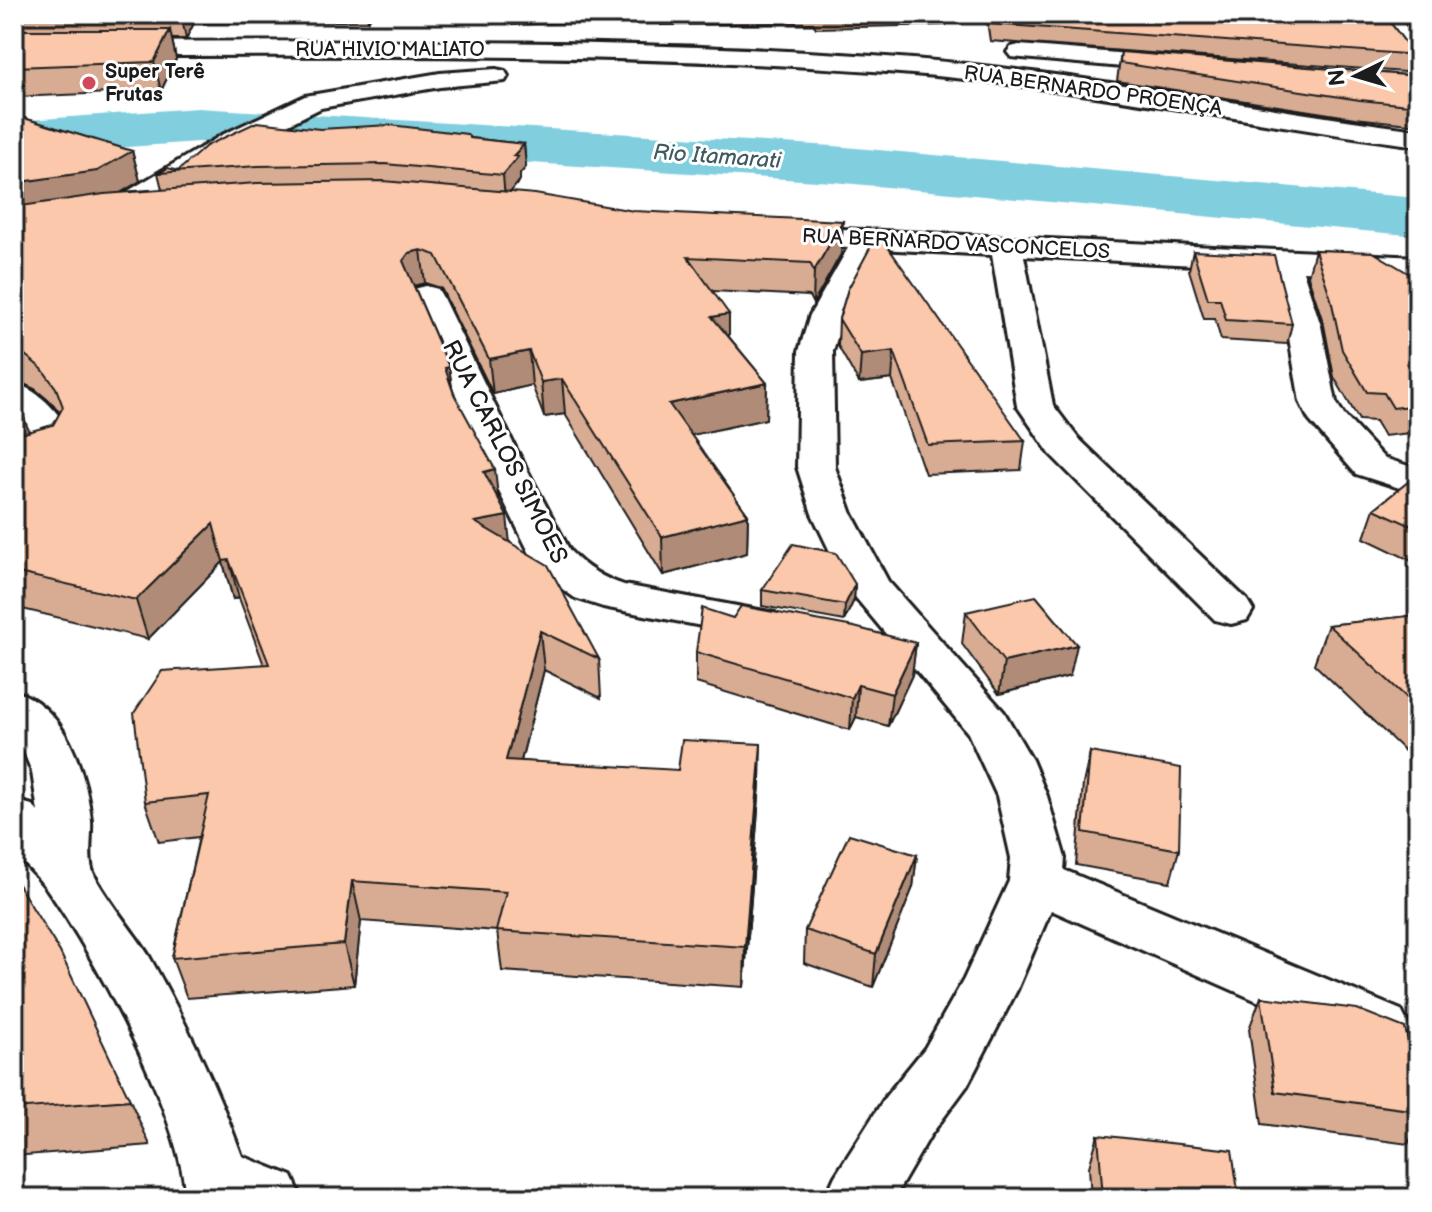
<svg xmlns="http://www.w3.org/2000/svg" width="1432" height="1212" font-family="'Balsamiq Sans',sans-serif">
<style>
.lines{fill:none;stroke-linecap:round;stroke-linejoin:round}
.river{fill:#80cede;fill-rule:evenodd}
.minor-casing{stroke:#1c1c1c;stroke-width:6}
.minor{fill:#fff;fill-rule:evenodd}
.wall{fill:#d8ac93;stroke:#1c1c1c;stroke-width:2}
.shaded-wall{fill:#b08c78;stroke:#1c1c1c;stroke-width:2}
.building{fill:#fbc8ab;stroke:#1c1c1c;stroke-width:2}
.poi-dot{fill:#d1495b;stroke:#fff;stroke-width:3}
.labels{text-anchor:middle;dominant-baseline:central;stroke-width:6;stroke-linejoin:round;paint-order:stroke}
.far-street-label{font-size:20px;fill:#1c1c1c;stroke:#fff}
.far-poi-label{font-size:20px;font-weight:bold;fill:#1c1c1c;stroke:#fff;text-anchor:start}
.far-water-label{font-size:22px;font-style:italic;fill:#3f5a60;stroke:#fff}
.street-label{font-size:24px;fill:#1c1c1c;stroke:#fff}
</style>
<rect width="100%" height="100%" fill="#fff"/>
<filter id="ink" filterUnits="userSpaceOnUse"><feTurbulence type="fractalNoise" baseFrequency=".0125" numOctaves="2"/><feDisplacementMap in="SourceGraphic" scale="16" xChannelSelector="R" yChannelSelector="G"/><feConvolveMatrix kernelMatrix="1 2 1 2 8 2 1 2 1" color-interpolation-filters="sRGB"/></filter>
<g filter="url(#ink)">
<g class="lines">
<!-- river -->
<path class="river" d="M198 108 833 146 1418 198V236L833 182 198 142 14 155V121Z"/>
<!-- minor casing -->
<g class="minor-casing">
<path id="minor" d="M14 42C314 42 614 36 913 59 1082 73 1250 108 1418 130V146C1250 124 1082 88 913 74 614 50 314 57 14 56Z
M1019 45 1178 58 1187 60 1190 65 1187 70 1178 72 1011 57 1007 52 1011 47Z
M496 69 505 71 508 76 505 81 440 87 321 108 242 147 123 219 112 222 101 219 97 213 101 207 222 135 305 96 440 73Z
M781 226 1418 257V277L1303 271 1321 326 1336 402 1344 415 1384 458 1418 469V494L1356 474 1309 420 1300 402 1287 326 1271 269 1024 256 1053 405 1078 438 1247 600 1253 610 1247 620 1231 624 1215 620 1050 454 1017 406 992 255 878 249 856 296 844 315 833 351 835 467 852 514 888 581 1004 712 1032 760 1047 796 1065 858 1064 870 1401 1010 1410 1028 1401 1046 1380 1053 1359 1046 1051 910 1017 990 967 1086 930 1136 894 1198H825L835 1176 886 1096 925 1048 964 979 1009 881 1011 858 997 796 968 733 847 587 812 514 797 467 799 351 810 315 848 248 770 241 766 235 770 229Z
M426 286 438 289 442 296 517 451 570 551C586 568 603 578 624 585L775 613 781 623 775 633 759 637 603 607 575 598 551 581 531 556 479 451 410 296 414 289Z
M14 383C40 390 67 418 72 444L64 458 14 473V449L34 443 32 431 14 414Z
M14 691C65 705 86 772 91 820 92 835 88 854 92 869 96 886 137 936 149 956 185 1020 217 1087 242 1156L292 1176 302 1198H186C180 1114 96 958 47 889 37 876 25 864 14 853V800L32 805 38 812 32 772 21 745 14 737Z"/>
</g>
<!-- minor -->
<use href="#minor" class="minor"/>
</g>
<!-- wall -->
<path class="wall" d="M14 14H561L562 23 512 25 511 20 466 21V16L371 17 368 21 194 23 186 39H172L176 59 161 91 14 97Z
M661 14H947L946 25 816 28 813 23 661 25Z
M986 14H1384L1413 53 1418 55V73L990 41Z
M1398 14H1418V42Z
M1121 52 1418 76V125L1355 118 1117 81Z
M14 115 132 151 140 181 121 192 162 189 158 173 178 171 320 129 470 138 524 144 526 167 520 174V180L510 192 841 254 813 304 809 296 713 291 729 337 767 383 766 419 691 435 748 515 747 553 663 575 565 414 544 417 532 385 493 394 441 288 425 283 414 286 449 367 452 388 499 500 510 543 599 659 601 698 544 670 521 761 760 784 744 987 502 971 497 931 361 921 354 985 187 998 172 958 199 837 159 842 145 802 264 665 239 598 233 599 223 562 148 639 14 607V394L29 432 53 425 60 413 53 404 35 389 15 380 14 381Z
M1315 250 1418 279V432L1384 436 1375 421 1359 420 1334 377 1324 325 1308 276Z
M1193 251 1292 324 1287 344 1221 340 1215 319H1204L1189 270Z
M848 289 1025 441 1021 470 925 474 892 379 859 383 838 346 839 319Z
M1418 474V564L1364 538 1374 509Z
M855 584 854 600 844 621 762 606V590Z
M966 612 1070 676 999 694 962 644Z
M1418 615V764L1314 664 1328 625Z
M733 618 916 643 912 675 888 726 856 717 850 730 696 683V652Z
M1090 752 1179 850 1170 882 1076 865 1083 784Z
M917 855 913 887 873 987 804 963 805 930Z
M14 878 130 1100 150 1145 14 1156Z
M1418 946V974L1412 959Z
M1261 997 1418 1084V1125L1408 1144 1262 1124 1249 1029Z
M1098 1135 1239 1198H1091L1089 1167Z"/>
<!-- shaded-wall -->
<path class="shaded-wall" d="M181 14H192L194 23 186 39Z
M367 14H371V17L368 21Z
M170 30 176 59 161 91 154 62Z
M524 144 526 167 520 174V180L505 199 503 175 513 156Z
M132 151 140 181 105 202 14 216V183Z
M843 221 841 254 813 304 814 271Z
M421 250 425 283 413 286 403 261 409 253Z
M729 314V348L712 317Z
M529 351 532 385 493 394 489 359Z
M894 351 892 379 859 383 861 355Z
M449 367 454 402 445 368Z
M562 379 565 414 544 417 541 382Z
M767 383 766 419 669 440V404Z
M17 397 29 432 14 446V406Z
M495 469 499 506 484 472Z
M748 515 747 553 663 575 662 537Z
M507 516 511 553 475 522Z
M213 524 229 560 239 598 233 599 223 562 148 639 136 600Z
M855 584 854 600 844 621 845 605Z
M540 631 544 670 511 800 506 760Z
M916 643 912 675 888 726 892 694Z
M1077 645 1070 676 999 694 1004 662Z
M858 685 856 717 850 730 852 698Z
M761 744 760 784 744 987 745 947Z
M917 855 913 887 873 987 876 954Z
M352 881 361 921 354 985 344 944Z"/>
<!-- building -->
<path class="building" d="M990 14H1384L1413 53 1418 54V55L992 24Z
M14 30H170L154 62 14 67Z
M1121 52 1418 76V106L1360 100 1120 63Z
M14 115 132 151 97 171 14 183Z
M257 122 320 129 390 125 467 134 470 138 524 144 513 156 518 157 503 175 385 164 258 166 158 173 168 168 178 171 206 146Z
M383 181 535 194 634 211 843 221 814 271 810 263 688 257 729 314 712 317 767 383 669 404 748 515 662 537 562 379 541 382 529 351 489 359 436 255 421 250 409 253 403 261 449 367 445 368 454 394 495 469 484 472 507 516 475 522 548 565 599 659 540 631 506 760 678 770 682 740 761 744 745 947 496 931 506 892 352 881 344 944 172 958 209 795 145 802 134 713 162 671 269 664 229 560 223 561 213 524 136 600 14 572V436L53 425 63 407 56 388 42 369 24 354 14 350V207L104 194 257 183Z
M878 233 1025 441 928 445 894 351 861 355 839 319 848 289Z
M1315 250 1373 252 1418 279V405L1393 408 1384 393 1367 392 1342 350 1331 299Z
M1193 251 1274 255 1292 324 1226 320 1220 299H1208Z
M14 394 17 397 18 405 14 406Z
M1418 474V529L1374 509Z
M793 544 836 553 855 584 845 605 762 590Z
M1036 596 1077 645 1004 662 966 612Z
M741 606 854 627 916 643 892 694 858 685 852 698 696 652 702 608 733 618Z
M1418 615V708L1328 625Z
M1090 752 1181 768 1179 850 1083 832Z
M849 834 917 855 876 954 805 930Z
M14 878 60 952 130 1100 14 1109Z
M1261 997 1357 1009 1405 1028 1418 1084V1111L1275 1092Z
M1098 1135 1232 1150 1239 1198H1103Z
M180 1195V1198H14Z"/>
</g>
<!-- markers -->
<circle class="poi-dot" cx="89" cy="83" r="8"/>
<g class="labels">
<!-- far-street labels -->
<g class="far-street-label">
<text x="390" y="50">RUA HIVIO MALIATO</text>
<text transform="translate(1093 91) rotate(8)">RUA BERNARDO PROENÇA</text>
<text transform="translate(956 244) rotate(3)">RUA BERNARDO VASCONCELOS</text>
</g>
<!-- far-poi labels -->
<g class="far-poi-label">
<text x="105" y="72">Super Terê<tspan x="105" dy="23">Frutas</tspan></text>
</g>
<!-- far-water labels -->
<g class="far-water-label">
<text transform="translate(717 157) rotate(4)">Rio Itamarati</text>
</g>
<!-- street labels -->
<g class="street-label">
<text transform="translate(505 452) rotate(63)">RUA CARLOS SIMOES</text>
</g>
</g>
<!-- margin -->
<rect width="1432" height="1212" fill="none" stroke="#fff" stroke-width="48"/>
<rect x="24" y="24" width="1384" height="1164" fill="none" stroke="#1c1c1c" stroke-width="3" filter="url(#ink)"/>
<!-- north arrow -->
<g transform="translate(1356 76) rotate(265)" stroke="#ffffff" stroke-width="6" paint-order="stroke">
<path d="M0-6L14 30L0 20L-14 30Z" fill="#1c1c1c"/>
<text y="-12" font-size="22" font-weight="bold" text-anchor="middle" fill="#1c1c1c">N</text>
</g>
</svg>
